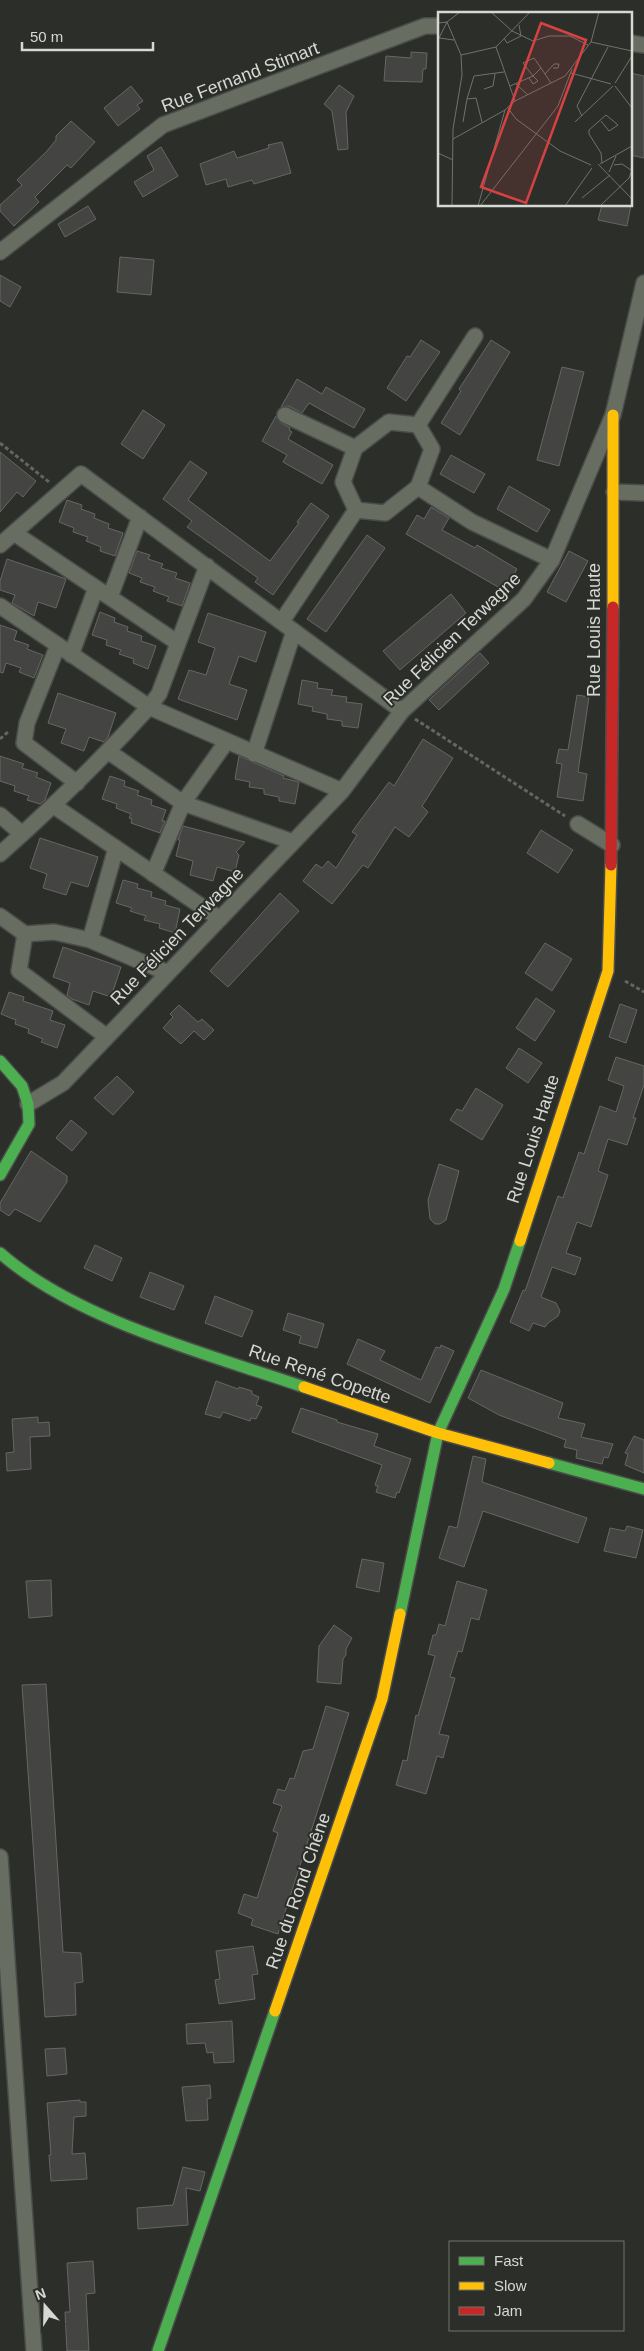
<svg xmlns="http://www.w3.org/2000/svg" width="644" height="2351" font-family="Arial,sans-serif">
<style>
.building{fill:#444542;stroke:#666764}
.lines{fill:none;stroke-linecap:round;stroke-linejoin:round}
.street-casing{stroke:#4b4c49;stroke-width:18}
.fast-casing{stroke:#4b4c49;stroke-width:14}
.slow-casing{stroke:#4b4c49;stroke-width:14}
.jam-casing{stroke:#4b4c49;stroke-width:14}
.path{stroke:#636760;stroke-width:3;stroke-dasharray:4 2.5;stroke-linecap:butt}
.street{stroke:#686d62;stroke-width:15}
.fast{stroke:#4caf50;stroke-width:11}
.slow{stroke:#ffc107;stroke-width:11}
.jam{stroke:#c62828;stroke-width:11}
.labels{text-anchor:middle;dominant-baseline:central;stroke-width:4;stroke-linejoin:round;paint-order:stroke}
.street-label{font-size:18px;fill:#d6d8d4;stroke:#2c2f29}
.inset-road{fill:none;stroke:#70726e;stroke-width:1}
.view{fill:#d64242;fill-opacity:0.15;stroke:#d64242;stroke-width:2.5}
.inset-edge{fill:none;stroke:#d6d8d4;stroke-width:2.5}
</style>
<rect width="100%" height="100%" fill="#2c2e2a"/>
<!-- building -->
<path class="building" d="M411 52 427 53 426 69H423L422 82 384 81 386 56 411 58Z
M630 73 644 76V158L630 155Z
M339 85 354 96 346 112 348 149 338 150 332 111 324 104Z
M131 86 143 101 137 105 140 109 118 126 104 108Z
M71 121 95 142 71 168 67 165 35 197 39 202 14 226 0 211V205L22 185 17 180 47 151 56 140V136Z
M282 142 291 173 254 184 252 180 228 187 226 179 206 185 200 164 234 151 237 158 269 148 268 145Z
M161 147 178 176 143 197 134 182 154 170 147 156Z
M602 205H631L627 226 598 220Z
M88 206 96 219 65 237 58 224Z
M120 257 154 260 151 295 117 292Z
M0 275 21 287 10 307 0 301Z
M421 340 440 352 406 401 387 388 407 356 410 357Z
M491 340 510 352 460 435 441 423 461 391 459 389Z
M562 367 584 372 559 466 537 460Z
M297 379 322 394 326 387 365 409 354 428 309 403 302 413 289 406 281 407Z
M143 410 165 425 143 459 121 444Z
M276 416 281 423 290 428 289 430 292 432 288 439 333 465 322 484 283 462 287 455 262 441Z
M0 452 36 481 23 497 17 492 0 512Z
M451 455 485 474 474 493 440 474Z
M190 461 207 473 188 500 270 561 299 523 297 522 311 503 329 516 273 595 255 582 258 578 187 527 192 521 163 499Z
M509 486 550 510 537 532 497 509Z
M67 500 82 505 81 509 95 514 94 518 109 524 108 528 123 533 115 556 100 551 101 547 86 541 88 537 73 532 74 528 59 522Z
M431 507 449 518 442 530 475 548 477 545 517 569 505 591 406 534 417 515 424 519Z
M367 535 385 548 326 632 307 619Z
M137 551 150 555 148 559 163 564 161 568 177 573 175 578 190 583 182 606 167 601 169 597 153 591 155 587 140 582 142 578 129 573Z
M569 551 588 561 566 602 547 592Z
M7 559 66 579 56 608 38 602 34 616 12 603 15 595 0 590V581Z
M451 594 466 613 400 670 383 651Z
M100 612 115 618 114 622 128 627 127 631 142 636 141 641 156 646 148 669 133 663 134 659 119 654 121 650 106 645 107 640 92 635Z
M208 613 266 632 256 662 239 656 229 684 247 690 237 720 178 699 189 670 206 675 215 648 198 642Z
M0 625 17 631 14 640 29 645 27 649 43 655 34 678 19 672 21 668 6 663 3 673 0 672Z
M480 653 489 663 439 710 429 700Z
M302 680 318 683 317 688 333 690 331 695 347 697 346 702 362 704 358 728 342 726V721L327 719V714L312 711 313 707 298 704Z
M58 693 116 713 108 737 104 742 89 737 84 751 61 743 66 729 48 723Z
M577 695 589 697 578 772 587 774 583 801 557 797 562 764 556 763 559 749 568 750Z
M423 739 453 758 422 806 428 812 409 837 395 827 368 868 363 865 332 904 303 881 316 864 322 868 328 861 336 868 357 835 352 832 357 825 389 782 394 786Z
M0 756 24 764 22 768 38 773 36 777 51 783 45 800 40 804 27 800 29 796 14 791 15 786 0 781Z
M239 756 284 776 283 778 299 782 295 804 279 801V797L264 794V789L249 787 250 782 235 779Z
M110 776 125 781 124 786 139 791 137 795 152 800 151 805 166 810 162 821H165L160 833 131 823 132 819 129 818 131 814 116 808 117 804 102 799Z
M183 826 245 842 236 852 239 855 235 872 217 867 213 881 190 875 193 861 176 856 180 840H178Z
M541 830 573 850 558 873 527 853Z
M40 838 98 857 88 887 71 882 66 895 43 888 47 874 30 868Z
M123 880 138 884 137 888 152 892 151 897 166 901 165 905 180 909 175 933 159 928 160 924 144 920 146 916 130 911 132 908 116 903Z
M280 893 299 911 228 987 210 971Z
M545 943 572 959 552 991 525 973Z
M63 947 121 967 111 997 93 991 89 1005 72 999 67 995 70 983 53 977Z
M9 992 24 997 23 1001 53 1011 50 1020 65 1025 57 1048 41 1042 43 1039 28 1033 29 1029 15 1024 16 1020 1 1014Z
M536 998 555 1011 535 1041 516 1028Z
M620 1004 637 1010 626 1043 609 1037Z
M179 1005 198 1022 202 1019 214 1030 204 1040 194 1031 181 1044 163 1028 173 1017 170 1014Z
M519 1048 542 1063 528 1083 506 1068Z
M616 1057 644 1066V1085L633 1118H636L627 1145 608 1139 598 1171 608 1175 591 1227 577 1222 566 1253 581 1258 575 1275 552 1267 541 1297 556 1303 560 1311 558 1316 548 1323 545 1327 533 1323 529 1331 510 1322 523 1290 525 1291 558 1196 563 1198 579 1152 584 1154 600 1106 616 1112 624 1086 608 1080Z
M117 1076 134 1092 113 1115 94 1098Z
M476 1088 503 1105 482 1140 450 1120 457 1109 462 1111Z
M71 1120 87 1133 72 1151 56 1138Z
M31 1151 67 1176V1182L40 1222 15 1209 9 1216 0 1210V1203Z
M439 1164 459 1171 446 1220 440 1224H435L430 1219 428 1200Z
M95 1245 122 1258 112 1281 84 1268Z
M150 1272 184 1286 174 1310 140 1297Z
M215 1296 253 1311 242 1337 205 1323Z
M288 1313 324 1324 317 1348 299 1343 301 1336 283 1330Z
M358 1339 385 1351 380 1360 421 1380 436 1347 440 1348 441 1345 454 1351 430 1403 347 1364Z
M481 1370 563 1403 558 1418 585 1424 581 1437 613 1444 608 1458 604 1457 602 1464 576 1458 577 1450 564 1447 566 1440 499 1415 468 1398Z
M216 1381 238 1389 239 1387 252 1391V1394L259 1397 256 1405 262 1407 256 1419 251 1418 250 1421 223 1412 220 1418 205 1414Z
M301 1408 337 1420V1422L378 1434 374 1446 411 1459 399 1493 397 1492 395 1498 376 1492 378 1486 375 1485 382 1465 292 1432Z
M38 1417V1423L49 1422 50 1436 30 1437 31 1469 7 1471 6 1453 14 1452 12 1419Z
M634 1436 644 1440V1473L625 1465 628 1454 625 1453Z
M473 1456 486 1459 482 1482 587 1518 578 1543 483 1511 464 1567 439 1558 449 1526 457 1528Z
M627 1526 643 1530 636 1558 604 1551 610 1528 625 1531Z
M362 1559 384 1563 379 1592 356 1587Z
M51 1580 52 1616 29 1618 26 1581Z
M457 1581 487 1590 479 1620 471 1618 462 1652 458 1651 450 1677 455 1678 439 1734 449 1736 443 1758 437 1756 426 1794 396 1785 403 1760 407 1761 416 1715 418 1716 435 1656 428 1654 433 1635H436L439 1624 445 1626Z
M334 1625 352 1638 346 1649V1655L343 1659 341 1684 317 1682 319 1646Z
M46 1684 63 1952 81 1953 83 1982 75 1983 76 2015 45 2017 22 1685Z
M326 1706 349 1713 278 1934 251 1925 253 1919 238 1913 244 1894 257 1898 278 1833 273 1831 282 1806 273 1803 278 1789 285 1791 290 1778 294 1779 303 1751 313 1749Z
M253 1946 258 1974 252 1975 255 1999 219 2004 215 1980 220 1979 216 1951Z
M232 2021 234 2062 214 2063 213 2052 207 2053 205 2043 187 2044 186 2024Z
M65 2048 67 2074 47 2076 45 2049Z
M210 2085 211 2098 207 2099 208 2120 186 2121 182 2087Z
M80 2100V2102H86V2116L74 2117 72 2154 85 2153 87 2179 51 2181 49 2155H51L47 2103Z
M183 2167 205 2172 200 2191 186 2188 188 2225 138 2229 137 2208 173 2205Z
M93 2261 95 2293 86 2294 89 2351H67L65 2312H70L67 2263Z"/>
<g class="lines">
<!-- street casing -->
<g class="street-casing">
<path id="street" d="M630 43 644 45
M0 252 163 125 425 26H439
M285 415 355 448
M389 422 418 425 432 449 418 487 385 513 356 510 343 482 355 448Z
M418 425 475 336
M418 487 472 522 552 560
M614 492 644 493
M14 533 178 643
M0 545 81 474 402 711
M110 597 140 517
M0 606 149 707 159 694 207 566
M282 621 356 510
M58 645 27 723 24 743 77 783
M71 655 96 588
M227 741 342 791
M254 754 294 631
M54 806 220 919
M0 815 22 834
M578 824 612 845
M0 854C53 807 102 759 149 707L227 741 183 803 109 752
M153 874 183 803 293 842
M0 916 25 934 54 932 90 940 168 973
M25 934 19 971 107 1037
M90 940 116 848
M28 1104 63 1083 342 791 402 711 524 599 552 560 613 415 644 283
M0 1857 34 2351"/>
</g>
<!-- fast casing -->
<g class="fast-casing">
<path id="fast" d="M0 1061 22 1086 28 1104 29 1124 0 1175
M0 1253C76 1320 208 1354 304 1387
M549 1463 644 1489
M400 1614 438 1433 504 1289 520 1241
M158 2351 275 2011"/>
</g>
<!-- slow casing -->
<g class="slow-casing">
<path id="slow" d="M613 607V415
M520 1241 608 971 611 865
M304 1387 438 1433 549 1463
M275 2011 382 1699 400 1614"/>
</g>
<!-- jam casing -->
<g class="jam-casing">
<path id="jam" d="M611 865 613 607"/>
</g>
<!-- path -->
<path class="path" d="M0 443 49 482
M415 719 565 816
M0 739 9 731
M625 981 644 992"/>
<!-- street -->
<use href="#street" class="street"/>
<!-- fast -->
<use href="#fast" class="fast"/>
<!-- slow -->
<use href="#slow" class="slow"/>
<!-- jam -->
<use href="#jam" class="jam"/>
</g>
<g class="labels">
<!-- street labels -->
<g class="street-label">
<text transform="translate(240 77) rotate(-21)">Rue Fernand Stimart</text>
<text transform="translate(594 630) rotate(-90)">Rue Louis Haute</text>
<text transform="translate(452 639) rotate(-44)">Rue Félicien Terwagne</text>
<text transform="translate(177 936) rotate(-46)">Rue Félicien Terwagne</text>
<text transform="translate(533 1139) rotate(-72)">Rue Louis Haute</text>
<text transform="translate(320 1374) rotate(19)">Rue René Copette</text>
<text transform="translate(298 1891) rotate(-71)">Rue du Rond Chêne</text>
</g>
</g>
<!-- overview -->
<g transform="translate(438 12)">
<rect width="194" height="194" fill="#2c2e2a"/>
<path class="inset-road" d="M53 0 74 19 95 29 111 24H132L150 33M9 10 23 43 24 63 15 117 14 194M0 11 9 10 22 0M1 26 9 10M1 26 16 28M66 26 69 31 83 24 81 13M153 30 194 39M58 35 77 89M23 43 58 35 92 0M103 56 95 64 85 51 96 46 103 56 113 71M133 61 173 72M107 62 116 52H121L120 56H115M177 71 194 44M78 72 90 83M72 74 95 64 100 69 95 72 91 66M177 74 194 96M46 77 55 74 57 62M70 96 78 107 122 139 153 153M144 104 139 94 170 35M25 110 29 87M44 110 38 86 29 87 36 64 66 60M137 110 175 74M151 122V118L168 103 180 113 171 119 163 109M151 122 163 141 164 151M15 127 67 98 77 89 127 64 153 30 161 0M0 141 15 148M160 152 194 187M162 152 194 134M176 153 184 152 193 158M171 160 178 144M144 186 172 163M40 194 67 98M42 194 120 94 134 57M127 194 154 156M162 194 191 166 194 158"/>
<path class="view" d="M103 11 148 28 88 191 43 175Z"/>
<rect width="194" height="194" class="inset-edge"/>
</g>
<!-- legend -->
<rect x="449" y="2241" width="175" height="90" fill="#2c2f29" stroke="#70736d"/>
<rect x="459" y="2257" width="25" height="8" fill="#4caf50" stroke="#70736d"/>
<text x="494" y="2266" font-size="15" fill="#d6d8d4">Fast</text>
<rect x="459" y="2282" width="25" height="8" fill="#ffc107" stroke="#70736d"/>
<text x="494" y="2291" font-size="15" fill="#d6d8d4">Slow</text>
<rect x="459" y="2307" width="25" height="8" fill="#c62828" stroke="#70736d"/>
<text x="494" y="2316" font-size="15" fill="#d6d8d4">Jam</text>
<!-- north arrow -->
<g transform="translate(45 2306) rotate(340)" stroke="#2c2f29" stroke-width="4" paint-order="stroke">
<path d="M0-4L9 19L0 12L-9 19Z" fill="#d6d8d4"/>
<text y="-8" font-size="14" font-weight="bold" text-anchor="middle" fill="#d6d8d4">N</text>
</g>
<!-- scale -->
<path d="M22 42v8h131v-8" fill="none" stroke="#d6d8d4" stroke-width="2.5"/>
<text x="30" y="42" font-size="15" fill="#d6d8d4" stroke="#2c2f29" stroke-width="4" paint-order="stroke">50 m</text>
</svg>
